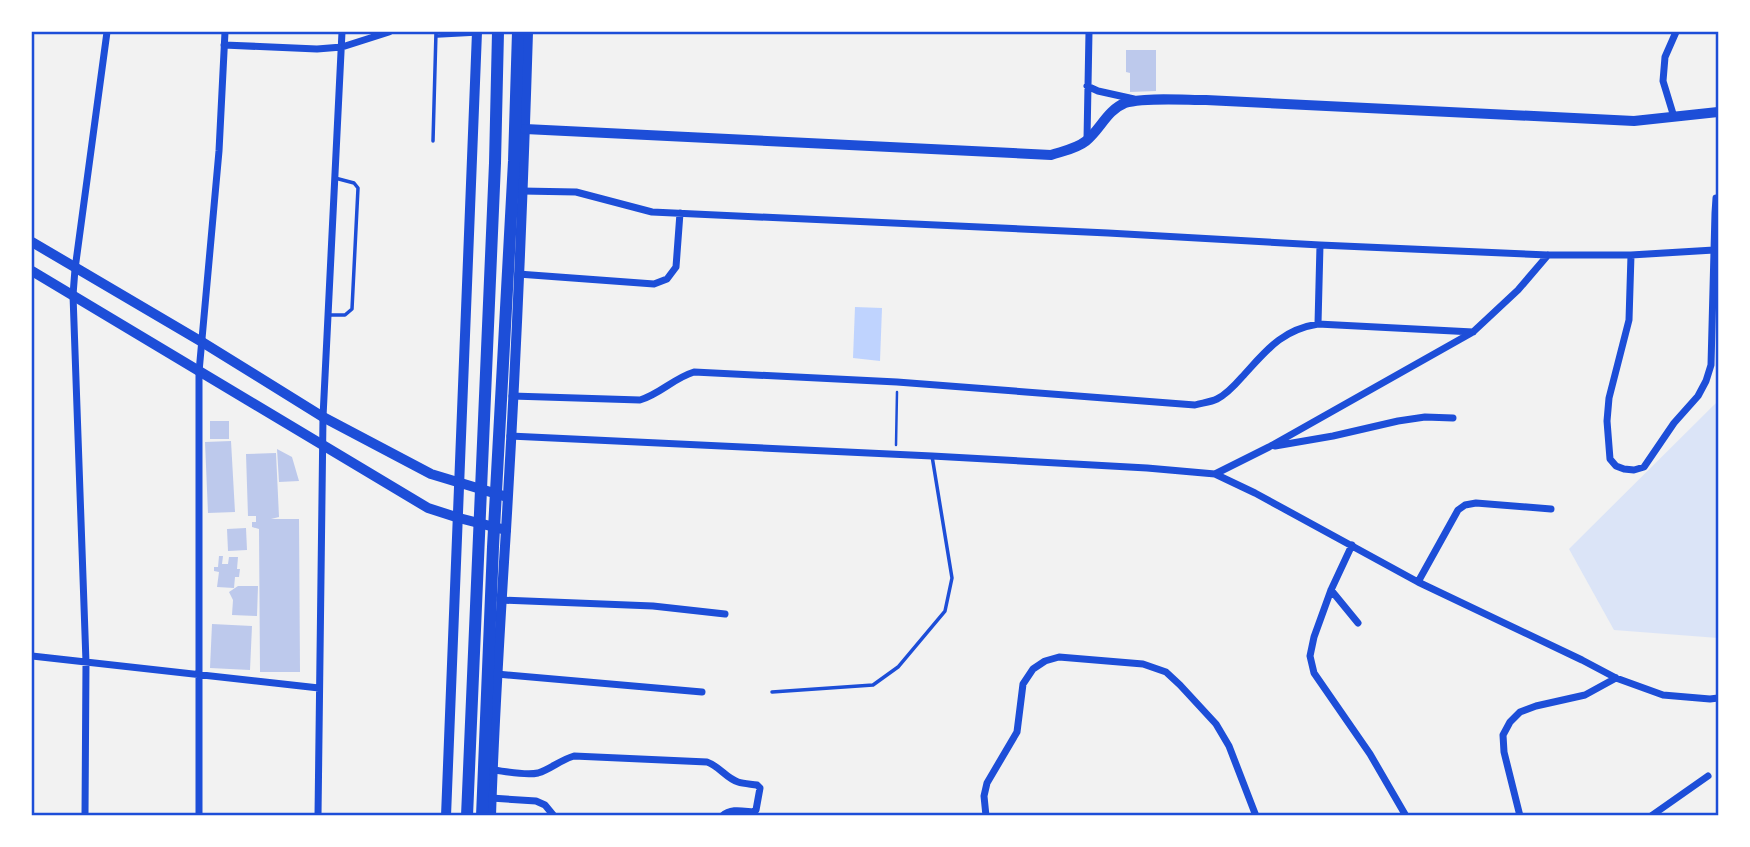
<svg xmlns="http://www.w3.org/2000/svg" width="1750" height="847" font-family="'Source Sans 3',sans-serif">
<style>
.green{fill:#dbe4f7}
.water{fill:#bfd3fe}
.building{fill:#bdc9ec}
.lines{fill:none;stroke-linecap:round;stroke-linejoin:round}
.path{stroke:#1d4ed8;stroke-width:2.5}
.service{stroke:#1d4ed8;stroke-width:3.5}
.minor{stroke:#1d4ed8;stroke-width:7}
.tertiary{stroke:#1d4ed8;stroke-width:10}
.secondary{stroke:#1d4ed8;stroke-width:10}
.primary{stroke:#1d4ed8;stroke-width:12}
.neatline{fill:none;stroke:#1d4ed8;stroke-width:2.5}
</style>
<rect width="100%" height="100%" fill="#f2f2f2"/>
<!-- green -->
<path class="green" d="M1718 401V638L1614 630 1569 549Z"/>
<!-- water -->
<path class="water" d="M855 307 882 308 880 361 853 358Z"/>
<!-- building -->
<path class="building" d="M1126 50H1156V91L1130 92V73L1126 72Z
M210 421H229V439H210Z
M231 441 235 512 208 513 205 442Z
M277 449 292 457 299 481 279 482Z
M276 453 279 517 271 519H299L300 672H260L259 529 252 527V522H256V516H248L246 454Z
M246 528 247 550 228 551 227 529Z
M219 556H223L222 564H228L229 557H238L237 569H240L239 577H235L234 588 217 587 219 572 214 571V567H218Z
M238 586H258L257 616 232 615 233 600 229 592Z
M212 624 252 626 250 670 210 668Z"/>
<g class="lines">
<!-- path -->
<path class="path" d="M896 445 897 392"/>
<!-- service -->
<path class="service" d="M437 36 475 34
M433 141 436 32
M329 315H345L352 309 358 188 354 183 335 178
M772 692 873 685 898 667 945 611 952 578 932 456"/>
<!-- minor -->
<path class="minor" d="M224 45 317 49 342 47 389 32
M1087 86 1098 91 1134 99
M1674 117 1663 81 1665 57 1676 32
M1087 139 1089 32
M522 191 576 192 652 212 1108 233 1320 245 1548 255H1631L1714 250
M1631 255 1629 320 1609 398 1607 421 1610 459 1616 466 1624 469 1634 470 1644 467 1674 423 1698 396 1706 381 1711 365 1715 213 1716 198H1718
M518 274 654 284 667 279 676 267 680 213
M1318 324 1320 245
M512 396 640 400C660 394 674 378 694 372L897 382 1195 405C1202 403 1211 402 1217 399 1227 394 1235 385 1242 377 1266 351 1281 330 1318 324L1473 332
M510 436 932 456 1147 468 1215 474 1255 493 1418 582 1582 660 1616 678 1663 695 1710 699 1718 698
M1275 446 1333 436 1398 421 1425 417 1453 418
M1215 474 1269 447 1473 332 1518 290 1548 255
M1352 545 1331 590 1314 637 1310 656 1314 673 1370 754 1406 816
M1418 582 1458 510 1465 505 1476 503 1551 509
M1331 590 1358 623
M500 600 653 606 725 614
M32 656 319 688
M497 674 702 692
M492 770C506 771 524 776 538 773 551 769 560 760 574 756L707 762C719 766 726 778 738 782 744 784 752 784 757 785L760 788 756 810 753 812C742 811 731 808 722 816
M491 798 536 801 545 805 554 816
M85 816 86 662 73 295 75 269 107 32
M199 816V372L219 151 225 32
M318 816 323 417 342 32
M986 816 984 796 987 783 1017 732 1023 684 1033 669 1045 661 1059 657 1143 664 1166 672 1180 685 1216 724 1229 746 1256 816
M1520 816 1504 752 1503 735 1510 722 1520 712 1536 706 1585 695 1616 678
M1651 816 1708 776"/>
<!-- tertiary -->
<path class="tertiary" d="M446 816 477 32
M491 816C494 720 500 625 506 530 516 364 523 197 528 32"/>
<!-- secondary -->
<path class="secondary" d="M525 129 1051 155C1063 151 1076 149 1086 141 1100 130 1107 110 1125 103 1143 97 1185 100 1206 100L1634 121 1718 112
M32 242 202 342 323 417 431 474 507 497
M32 271 428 508 459 518 506 530"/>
<!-- primary -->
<path class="primary" d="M467 816 495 163 498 32
M482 816 493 547 514 161 518 32"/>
</g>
<!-- border -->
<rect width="1750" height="847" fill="none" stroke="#ffffff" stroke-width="66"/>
<rect x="33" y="33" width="1684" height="781" class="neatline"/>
</svg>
